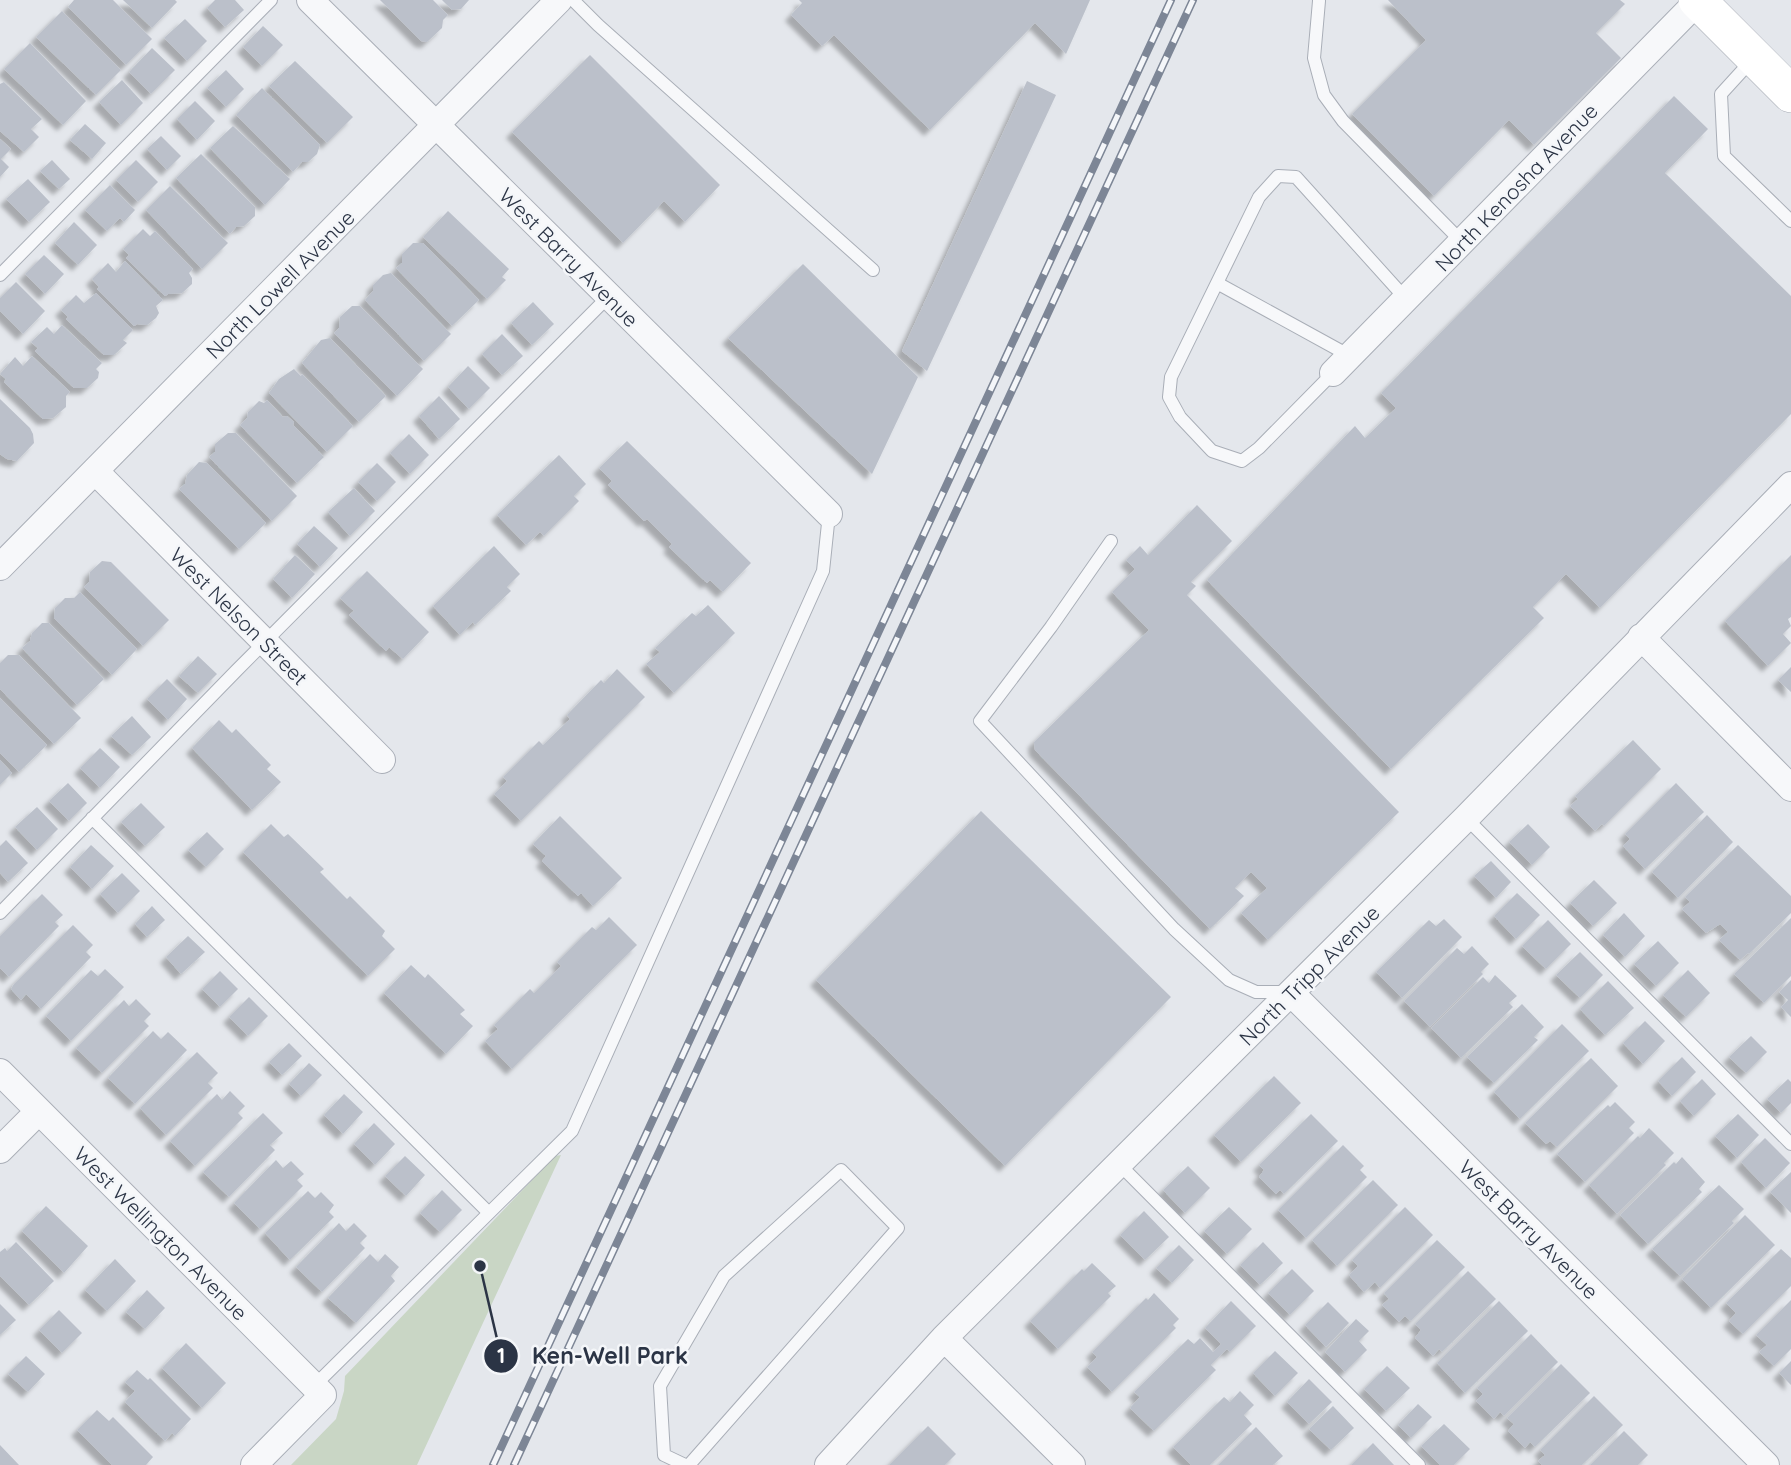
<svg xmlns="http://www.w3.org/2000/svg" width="1791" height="1465" font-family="Quicksand,sans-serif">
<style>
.green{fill:#c9d6c5}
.building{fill:#bbc0ca;filter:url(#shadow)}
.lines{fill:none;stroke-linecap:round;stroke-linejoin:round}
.service-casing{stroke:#a9aeb7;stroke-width:14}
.minor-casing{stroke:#a9aeb7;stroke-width:28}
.secondary-casing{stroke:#a9aeb7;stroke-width:38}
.service{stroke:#f7f8fa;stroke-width:12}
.minor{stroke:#f7f8fa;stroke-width:26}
.secondary{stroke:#fff;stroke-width:37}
.rail-casing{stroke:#7d8696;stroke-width:8}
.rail{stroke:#f4f6f9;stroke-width:5;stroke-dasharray:16;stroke-linecap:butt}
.labels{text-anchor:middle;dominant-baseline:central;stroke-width:5;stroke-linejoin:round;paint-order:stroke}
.street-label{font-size:21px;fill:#2b3445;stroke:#f4f6f9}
.leader{fill:none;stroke:#2b3445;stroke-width:2.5}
.callout-dot{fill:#2b3445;stroke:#f4f6f9;stroke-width:2.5}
.mark-label{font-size:21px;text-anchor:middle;font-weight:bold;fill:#fff}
.callout-label{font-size:23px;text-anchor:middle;font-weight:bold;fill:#2b3445;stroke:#f4f6f9;stroke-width:5;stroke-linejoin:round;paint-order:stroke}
</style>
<defs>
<filter id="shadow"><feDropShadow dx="-6" dy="6" stdDeviation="2" flood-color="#0004"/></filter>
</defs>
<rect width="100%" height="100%" fill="#e4e7ec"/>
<!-- green -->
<path class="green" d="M561 1155 417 1465H291L336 1419 344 1391 345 1376 555 1156Z"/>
<!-- building -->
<path class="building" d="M74 0H113L152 39 126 65 68 7Z
M123 0H175L177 2 152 28Z
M215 0H235L244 10 225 27 207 8Z
M380 0H433L448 15 443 20 442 28 427 42 421 41Z
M442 0H469L461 9 452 10Z
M799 0H1090L1066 54 1035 23 930 130 834 35 822 46 791 15 802 3Z
M1388 0H1620L1625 4 1596 33 1621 58 1534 145 1509 120 1434 196 1352 114 1426 40Z
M62 11 121 70 96 95 36 37Z
M185 19 207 41 187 61 164 38Z
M263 26 283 45 262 66 243 47Z
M30 43 86 101 63 125 4 69Z
M152 48 175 70 151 94 129 72Z
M590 55 720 185 685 222 664 201 623 243 512 132Z
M295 61 353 117 327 143 269 86Z
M226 70 244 89 226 107 207 88Z
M122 80 143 103 121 125 99 102Z
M1027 81 1056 95 927 371 902 351Z
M4 82 42 119 31 129 39 137 24 152 0 131V84Z
M262 88 320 145 317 154 308 162H302L293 172 236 115Z
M1674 96 1708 129 1665 173 1791 296V414L1600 608 1566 574 1533 607 1544 618 1391 769 1207 580 1355 426 1365 438 1396 408 1381 393Z
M195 101 215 121 197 140 177 119Z
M85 124 106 143 92 159 70 140Z
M233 126 290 179 265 205 210 148Z
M161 136 181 156 167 170 147 149Z
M0 139 11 149 1 159 9 167 0 177Z
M201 154 255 207V216L244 226 236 227 230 234 176 178Z
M52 160 70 179 59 189 40 171Z
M136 160 158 182 138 202 116 180Z
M28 179 50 202 29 222 6 199Z
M110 185 135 210 124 222 120 218 107 231 85 210Z
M170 186 228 243 202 269 146 210Z
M448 211 509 269 502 277 506 280 487 299 423 237Z
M74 222 97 245 78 265 55 243Z
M143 229 150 236 155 231 193 269 189 273 192 278V284L182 293 168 294 165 296 126 258 129 255 123 249Z
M413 243H423L479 300 452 326 396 268 402 263V254Z
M44 255 64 274 45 294 25 274Z
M125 261 163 300 156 306 159 313 156 318 147 325 137 324 134 326 97 289 99 287 92 279 108 263 116 272Z
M803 264 918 377 872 474 728 338Z
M391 273 451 334 424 361 365 300 373 291V285L383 275Z
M16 282 45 311 23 334 0 311V298Z
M96 293 133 330 123 340 127 343 114 355H104L66 319 68 317 61 310 76 295 84 303Z
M533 302 554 324 532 345 511 323Z
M352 306H360L423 369 397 396 334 333 339 328 340 317Z
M62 325 102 363 96 369 99 372 98 378 87 388H74L35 351 38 348 31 342 47 327 54 334Z
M502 334 523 356 502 375 482 354Z
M330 338 386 396 359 422 302 363 321 340Z
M32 356 70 392 66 396V407L53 418 43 419 4 382 6 379 0 374 15 357 23 366Z
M468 366 490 388 469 409 448 387Z
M294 369 301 376 302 374 353 426 327 452 269 393 279 379Z
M439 396 460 419 439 439 419 416Z
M0 399 30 428 33 434 34 443 17 461 7 459 0 454Z
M267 400 283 417 287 416 294 422 293 425 324 457 297 483 240 425 247 418 248 412 259 401 264 403Z
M228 433H236L297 496 272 521 209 457 215 452V444Z
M409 434 429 455 410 474 390 453Z
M627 441 751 563 723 592 710 580 707 583 669 547 672 544 647 519 644 521 608 485 612 481 599 468Z
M559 455 586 484 574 496 579 501 544 536 540 532 526 545 497 515Z
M199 462 207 463 266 523 239 549 179 489 185 484 187 475Z
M377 463 396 482 377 501 358 482Z
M354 488 375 511 350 536 328 512Z
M1197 505 1232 541 1191 582 1196 586 1187 595 1399 812 1268 940 1241 913 1267 888 1251 872 1235 888 1244 896 1210 929 1035 750 1034 742 1149 630 1112 592 1135 569 1126 560 1140 546 1148 555Z
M314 526 338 548 320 567 297 544Z
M494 546 520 574 507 587 511 591 475 625 473 622 460 635 433 606Z
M295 555 315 574 292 598 273 579Z
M1791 555V617L1788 619 1791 626 1783 634 1791 643 1768 666 1725 621Z
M102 561 111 562 169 620 143 646 84 587 89 582 90 572Z
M367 571 429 632 403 659 389 647 386 651 349 615 354 611 340 598Z
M80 592 137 649 112 675 54 618 55 608 65 598H74Z
M708 605 735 633 674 693 646 664 660 652 655 648 692 613 696 616Z
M42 623H49L104 679 77 705 22 648 30 641 32 633Z
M8 655H19L81 718 54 744 0 689V663Z
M198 656 217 674 198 693 179 676Z
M1791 667V692L1778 680Z
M617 669 645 697 521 821 494 794 507 781 503 777 539 741 543 745 570 719 567 715 601 680 604 683Z
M167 679 187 699 168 720 147 699Z
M0 698 47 745 19 772 0 753Z
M132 716 151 737 132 755 111 736Z
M219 720 232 733 236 729 271 765 267 769 281 782 252 810 192 748Z
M1633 740 1661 769 1604 826 1602 824 1595 831 1570 806 1578 799 1575 796Z
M100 748 120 767 100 788 80 768Z
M0 760 12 773 0 785Z
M68 783 87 803 69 821 49 801Z
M1676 783 1704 812 1645 869 1623 846 1630 839 1625 834Z
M141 803 165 827 145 846 121 822Z
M37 807 58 829 37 850 15 827Z
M981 811 1171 997 1005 1166 816 980Z
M1707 815 1733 842 1678 898 1652 872Z
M560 816 622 878 593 906 581 893 578 896 542 861 546 856 533 844Z
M271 824 284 837 288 834 324 869 320 872 347 899 350 896 385 931 382 936 395 949 368 976 243 852Z
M1528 824 1550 847 1532 865 1509 842Z
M207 832 224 849 206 867 188 850Z
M6 840 28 863 8 882 0 873V846Z
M91 845 114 866 92 889 70 867Z
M1738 845 1791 896V913L1749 954 1748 953 1740 960 1719 940 1728 932 1720 924 1706 933 1682 909 1690 902 1685 897Z
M1491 861 1511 882 1496 898 1474 876Z
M122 873 140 891 118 913 100 894Z
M1594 880 1617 903 1593 926 1570 903Z
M1517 893 1540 915 1516 939 1494 916Z
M42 894 63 915 55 922 59 926 9 977 0 968V936Z
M152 906 165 920 147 937 135 924Z
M1624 913 1645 936 1625 957 1603 935Z
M609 917 637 945 512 1069 485 1041 498 1029 494 1025 530 989 534 993 561 966 557 962 592 927 596 930Z
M1791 918V976L1764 1003 1734 974Z
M1444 919 1462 937 1402 998 1376 972 1429 920 1436 926Z
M1548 920 1571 944 1546 969 1522 946Z
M73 925 93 945 86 952 91 957 41 1009 26 994 21 1000 11 989 14 984Z
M188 936 205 952 181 974 166 957Z
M1658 941 1679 963 1656 986 1634 964Z
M1472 946 1489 964 1481 972 1483 974 1430 1027 1404 1001 1457 948 1464 954Z
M1580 952 1603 975 1580 998 1556 975Z
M411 965 425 978 428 974 465 1010 460 1014 473 1026 446 1054 384 993Z
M105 969 124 987 71 1041 46 1016 91 970 98 976Z
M1688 970 1710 993 1686 1017 1663 995Z
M220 971 238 989 220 1007 202 989Z
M1495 975 1517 996 1509 1003 1513 1007 1461 1058 1431 1028 1483 977 1489 983Z
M1791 980V1017L1781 1007 1788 1000 1779 992Z
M1608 981 1634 1008 1605 1035 1580 1009Z
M249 997 268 1016 248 1036 229 1017Z
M136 999 151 1014 144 1021 149 1026 102 1073 76 1048 124 1000 129 1006Z
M1522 1004 1544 1027 1534 1037 1538 1040 1494 1083 1467 1057Z
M1645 1021 1665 1041 1643 1064 1623 1043Z
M1562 1024 1589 1051 1520 1119 1494 1092Z
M153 1031 161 1039 168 1032 187 1050 135 1104 108 1078Z
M1751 1036 1767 1052 1746 1073 1729 1057Z
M289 1043 302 1056 282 1075 269 1062Z
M197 1052 218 1073 208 1083 213 1088 166 1135 140 1108Z
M1682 1057 1696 1072 1672 1096 1658 1081Z
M1591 1058 1618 1086 1557 1147 1550 1141 1546 1144 1525 1123Z
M309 1063 322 1075 301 1096 289 1084Z
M1274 1076 1301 1103 1241 1162 1214 1135Z
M1702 1079 1716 1094 1694 1116 1680 1101Z
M1788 1079 1791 1082V1103L1781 1113 1767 1099Z
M230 1091 245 1106 238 1113 243 1118 195 1166 170 1141 217 1094 222 1100Z
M344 1094 363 1112 343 1134 324 1115Z
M1615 1102 1635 1122 1629 1128 1634 1133 1585 1182 1557 1154 1608 1105 1610 1107Z
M263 1113 283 1133 270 1145 275 1150 229 1197 203 1172Z
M1311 1114 1338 1141 1284 1194 1280 1190 1276 1194 1259 1177 1264 1170 1259 1165Z
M1738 1114 1759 1135 1737 1158 1715 1136Z
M374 1123 395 1144 375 1165 354 1144Z
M1649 1128 1674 1153 1664 1163 1666 1165 1617 1214 1589 1185 1638 1136 1640 1138Z
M1765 1138 1790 1163 1766 1188 1741 1162Z
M1343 1145 1364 1166 1360 1170 1367 1177 1306 1238 1278 1210Z
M405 1156 425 1175 406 1196 385 1176Z
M1682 1157 1705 1182 1699 1189 1702 1192 1648 1244 1620 1215 1674 1162 1676 1164Z
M276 1160 283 1168 291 1161 304 1174 297 1180 303 1186 260 1229 234 1203Z
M1188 1166 1210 1188 1185 1213 1163 1190Z
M1791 1172V1213L1770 1192Z
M1373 1180 1398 1205 1337 1266 1312 1240Z
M1719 1185 1744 1209 1732 1221 1734 1223 1680 1276 1652 1249Z
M442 1190 462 1210 440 1232 420 1213Z
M308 1191 315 1198 321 1192 334 1205 329 1212 334 1217 290 1260 265 1233Z
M46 1206 88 1246 64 1273 22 1231Z
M1229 1207 1252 1229 1227 1254 1204 1231Z
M1405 1207 1433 1235 1380 1288 1375 1282 1364 1292 1349 1275 1358 1266 1352 1260Z
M1144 1211 1169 1237 1145 1260 1120 1235Z
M1745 1215 1775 1245 1711 1308 1682 1279Z
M339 1223 346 1231 354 1223 367 1236 360 1243 365 1248 322 1292 296 1267Z
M1437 1240 1465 1267 1411 1321 1405 1316 1399 1322 1382 1305 1389 1299 1384 1293Z
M16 1242 54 1281 29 1305 0 1276V1252L5 1248 7 1251Z
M1263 1242 1283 1263 1260 1285 1240 1265Z
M1179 1245 1194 1260 1172 1283 1156 1268Z
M1781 1249 1791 1258V1286L1743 1334 1729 1321 1736 1313 1726 1303Z
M370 1254 378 1262 385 1254 399 1267 391 1276 395 1281 356 1323 328 1298Z
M115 1259 136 1281 107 1311 85 1290Z
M1092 1263 1116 1286 1108 1293 1111 1296 1058 1349 1030 1321 1082 1269 1084 1271Z
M1292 1269 1314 1291 1290 1315 1268 1293Z
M1468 1271 1496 1299 1442 1352 1439 1349 1433 1356 1415 1338 1421 1330 1415 1324Z
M147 1290 165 1308 145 1329 126 1312Z
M1154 1293 1179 1319 1173 1325 1176 1328 1112 1392 1087 1367 1097 1357 1092 1352 1146 1298 1148 1300Z
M1791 1300V1349L1774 1366 1759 1352 1767 1345 1756 1335Z
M1231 1301 1256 1326 1230 1352 1227 1349 1211 1365 1216 1370 1154 1431 1130 1408 1140 1397 1134 1392 1188 1339 1194 1344 1200 1338 1213 1352 1221 1344 1205 1328Z
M1499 1301 1528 1331 1465 1393 1437 1363Z
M1328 1302 1349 1323 1326 1347 1305 1325Z
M0 1304 16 1320 0 1335Z
M59 1310 82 1333 62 1353 39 1330Z
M1356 1319 1369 1331 1359 1341 1367 1350 1345 1372 1325 1352Z
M1531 1334 1558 1362 1504 1416 1500 1412 1494 1419 1476 1401 1483 1394 1477 1388Z
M186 1343 226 1383 202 1408 162 1368Z
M1275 1351 1298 1373 1275 1396 1253 1373Z
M26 1356 45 1374 28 1392 8 1374Z
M1791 1361V1385L1779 1373Z
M1561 1364 1590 1393 1535 1447 1530 1442 1525 1448 1508 1431 1514 1424 1507 1418Z
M1387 1366 1410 1388 1386 1411 1364 1389Z
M137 1370 148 1380 150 1378 191 1419 175 1436 172 1433 165 1441 125 1402 135 1391 125 1382Z
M1309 1379 1332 1402 1309 1424 1287 1402Z
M1240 1391 1254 1405 1244 1415 1252 1424 1210 1465H1191L1173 1447 1224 1397 1230 1402Z
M1594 1396 1623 1425 1582 1465H1542L1538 1461 1545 1455 1540 1450Z
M1418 1404 1432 1417 1411 1438 1398 1425Z
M1333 1406 1354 1428 1331 1450 1309 1429Z
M97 1410 109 1421 113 1417 153 1457 146 1465H112L77 1430Z
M1444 1424 1470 1449 1454 1465H1440L1421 1446Z
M928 1426 956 1454 945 1465H889Z
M1256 1427 1283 1456 1273 1465H1218Z
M1624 1431 1648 1455 1638 1465H1590Z
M1373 1443 1394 1465H1351Z
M0 1445 19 1465H0Z"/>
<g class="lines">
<!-- service casing -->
<g class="service-casing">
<path id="service" d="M573 0 598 25 873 270
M1319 1 1314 58 1324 95 1343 121 1462 242
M1752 60 1721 94 1724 156 1791 221
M0 275 271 0
M1217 283 1350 356
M1333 373 1259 448 1242 461 1212 451 1180 417 1169 397 1171 377 1259 197 1278 176 1296 177 1406 299
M1111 541 1051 627 980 721 1174 929 1229 980 1256 992H1287
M92 818 489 1213
M1466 818 1791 1144
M0 913 236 671 609 296
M1120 1165 1419 1465
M314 1386 572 1131 823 571 829 514
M685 1465 664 1455 660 1386 724 1276 841 1170 898 1228 689 1465"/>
</g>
<!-- minor casing -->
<g class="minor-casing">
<path id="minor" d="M310 0 829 514
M1333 373 1698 1
M95 471 382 760
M0 567 559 0
M1641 637 1791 788
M1291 993 1766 1465
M0 1072 323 1395 254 1465
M0 1150 39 1111
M944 1338 1072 1465
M828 1465 944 1338 1466 818 1791 485"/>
</g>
<!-- secondary casing -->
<g class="secondary-casing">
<path id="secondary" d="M1697 0 1791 94"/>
</g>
<!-- service -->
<use href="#service" class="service"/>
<!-- minor -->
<use href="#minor" class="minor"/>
<!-- secondary -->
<use href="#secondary" class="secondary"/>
<!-- rail casing -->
<g class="rail-casing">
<path id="rail" d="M493 1465 1171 0
M514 1465 1193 0"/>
</g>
<!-- rail -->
<use href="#rail" class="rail"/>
</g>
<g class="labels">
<!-- street labels -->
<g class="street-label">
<text transform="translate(1516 187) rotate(-46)">North Kenosha Avenue</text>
<text transform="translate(569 257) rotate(45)">West Barry Avenue</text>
<text transform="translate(280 284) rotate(-45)">North Lowell Avenue</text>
<text transform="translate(239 616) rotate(45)">West Nelson Street</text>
<text transform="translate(1309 975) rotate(-45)">North Tripp Avenue</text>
<text transform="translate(1529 1229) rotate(45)">West Barry Avenue</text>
<text transform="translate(161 1233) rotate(45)">West Wellington Avenue</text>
</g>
</g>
<!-- callouts -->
<path class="leader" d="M480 1266L501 1356"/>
<g class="callout-dot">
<circle cx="480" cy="1266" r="7"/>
<circle cx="501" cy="1356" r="18"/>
</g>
<g class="mark-label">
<text x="501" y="1363">1</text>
</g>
<g class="callout-label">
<text x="610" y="1364">Ken-Well Park</text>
</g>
</svg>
